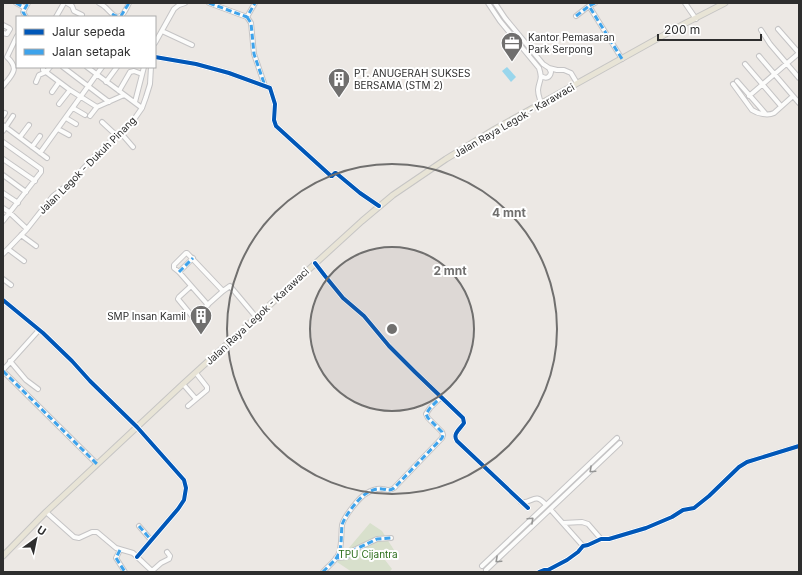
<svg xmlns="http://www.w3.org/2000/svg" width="802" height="575" font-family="Inter,sans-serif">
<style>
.cemetery{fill:#d8e0cc}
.water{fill:#99d6ec}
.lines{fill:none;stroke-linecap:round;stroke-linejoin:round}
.minor-casing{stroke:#c5c4c5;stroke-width:6}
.major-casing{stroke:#c6c5c4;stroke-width:7}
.minor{stroke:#fcfcfb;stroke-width:4}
.major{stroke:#e8e4d6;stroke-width:5}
.quiet{stroke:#3ea3eb;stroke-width:3;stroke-dasharray:6 3;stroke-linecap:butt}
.cycleway-casing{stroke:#fff;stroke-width:6}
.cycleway{stroke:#0057b8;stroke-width:4}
.oneway{stroke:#959594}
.ring{fill:none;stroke:#706f6e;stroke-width:2}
.labels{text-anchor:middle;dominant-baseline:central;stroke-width:4;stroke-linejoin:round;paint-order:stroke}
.poi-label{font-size:10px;fill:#2e2e2e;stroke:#fff;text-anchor:start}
.street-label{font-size:10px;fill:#2e2e2e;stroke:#fff}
.park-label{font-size:10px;fill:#2c6e1b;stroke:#fff}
.centre{fill:#706f6e;stroke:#fff;stroke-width:2}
.ring-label{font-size:12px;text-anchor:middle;font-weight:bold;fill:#706f6e;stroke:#fff;stroke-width:4;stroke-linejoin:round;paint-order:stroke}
</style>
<rect width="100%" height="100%" fill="#ece8e4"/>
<!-- cemetery -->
<path class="cemetery" d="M370 523 382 531 394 550 385 560 392 569 389 572H352L337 562Z"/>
<!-- water -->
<path class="water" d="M507 67 516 77 511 82 502 71Z"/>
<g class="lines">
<!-- minor casing -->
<g class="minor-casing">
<path id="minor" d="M16 3 25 8
M67 3 72 6 74 11 82 15
M99 3C101 4 103 5 105 7 109 10 116 21 122 15 125 12 127 7 129 3
M209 3 247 17 255 3
M488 3 500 21 539 68C543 80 539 80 538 90 538 95 540 99 541 103
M495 3 505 18 543 64 549 68 557 70H564L571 73 577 83
M595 3 589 6 622 59
M685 3 696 19
M576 16 589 6
M26 17 23 12 28 3
M56 17 64 3
M247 17 251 23 254 54 265 86
M3 25 9 28 10 29 7 34 3 33
M778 29 799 53
M761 30 770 44 799 78
M162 31 192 45
M155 43 174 9 179 5 185 3
M759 56 799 103
M155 57 196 64 229 73 270 88 275 104 274 120 276 126 331 176H332L335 173H336L360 193 379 206
M745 64 781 106
M43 67V70L46 72 50 67
M63 67 109 102
M87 67 142 108
M541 76C546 79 550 78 551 72L549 68
M737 81 765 113
M36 82 39 75 46 72 70 90 97 107 124 95
M106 82 117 67
M733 84 752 110C758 114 768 116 774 113L793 96
M3 86C12 75 20 69 7 57L17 36
M119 91 130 72 134 71 142 74
M52 92 59 82
M749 96 799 53
M135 102 144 67
M59 104 70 90
M73 108 85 115
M3 116 5 113
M90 116 97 107
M66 118 76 124
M102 122 117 136
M3 125 47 158
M58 129 69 135
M3 131 13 116
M120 132 133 147
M20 137 29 125
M3 142 41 169V172L3 221
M32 147 40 136
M40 153 102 67
M3 159 35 181
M3 175 26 192
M3 193 18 203
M3 208 9 212 27 229
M21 235 36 246
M8 249 24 261
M3 254 27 229 53 196 71 182 94 157 135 118 142 108 146 97 150 84 151 67
M315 263 325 276 343 298 364 316 389 346 415 372 463 418 464 423C460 429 452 434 457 441L528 508
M179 272 193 258
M3 279 11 285
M191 286 179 297 178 299 192 316H195L223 291 230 286 256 317
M3 300 43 333 72 361 90 381 137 427 184 480 186 488 184 500 178 509 137 557
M208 305 179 272 174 268V265L186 253H187L223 291
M10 361 26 380 38 389
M3 370 39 330
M3 371 97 464
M183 384 196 399
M188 406 207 390V387L196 373
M521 502C533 504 534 491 546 505
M551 510 583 546
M46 512 74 537 79 538 92 532H97L116 548 133 553 153 572
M563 523 582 522 588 524 601 539
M139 526 151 540
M120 550 116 558 125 572
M336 558 347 557 352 551 377 539 391 538
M482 566 617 438
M486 570 620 443
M152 571 161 563 169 559 170 556 167 552
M323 572C328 566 336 561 339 553 342 544 341 534 342 525 344 517 359 497 367 493 370 491 377 488 382 489 387 489 389 492 394 488L442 438 443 435 442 432 428 418 426 414 430 408 441 397
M539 572 544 570H548L567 560 578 552 583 546 588 545 601 539H609L646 528 672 517 683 510 694 508 709 496 739 467 747 462 799 446"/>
</g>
<!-- major casing -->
<g class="major-casing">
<path id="major" d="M3 556 46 512 183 384 362 221 393 195 446 159 495 129 682 25 725 3"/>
</g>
<!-- minor -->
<use href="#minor" class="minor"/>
<!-- major -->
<use href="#major" class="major"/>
<!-- quiet -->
<path class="quiet" d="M16 3 25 8
M209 3 247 17 255 3
M595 3 589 6 622 59
M112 14C115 16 117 17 121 16L129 3
M576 16 589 6
M26 17 23 12 28 3
M247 17 251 23 254 54 265 86
M179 272 193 258
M3 371 97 464
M139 526 151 540
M120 550 116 558 125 572
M336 558 347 557 352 551 377 539 391 538
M323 572C328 566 336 561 339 553 342 544 341 534 342 525 344 517 359 497 367 493 370 491 377 488 382 489 387 489 389 492 394 488L442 438 443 435 442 432 428 418 426 414 430 408 441 397"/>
<!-- cycleway casing -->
<g class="cycleway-casing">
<path id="cycleway" d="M155 57 196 64 229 73 270 88 275 104 274 120 276 126 331 176H332L335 173H336L360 193 379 206
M315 263 325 276 343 298 364 316 389 346 415 372 463 418 464 423C460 429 452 434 457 441L528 508
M3 300 43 333 72 361 90 381 137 427 184 480 186 488 184 500 178 509 137 557
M539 572 544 570H548L567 560 578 552 583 546 588 545 601 539H609L646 528 672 517 683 510 694 508 709 496 739 467 747 462 799 446"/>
</g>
<!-- cycleway -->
<use href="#cycleway" class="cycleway"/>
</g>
<!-- one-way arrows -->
<defs><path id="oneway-chevron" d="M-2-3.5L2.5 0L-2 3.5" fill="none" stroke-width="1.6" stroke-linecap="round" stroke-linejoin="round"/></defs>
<g class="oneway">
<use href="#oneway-chevron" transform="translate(592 470) rotate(137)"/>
<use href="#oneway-chevron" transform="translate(531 520) rotate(-43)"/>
<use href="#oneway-chevron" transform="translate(498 560) rotate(137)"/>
</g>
<!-- distance rings -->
<circle cx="392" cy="329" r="82" fill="#706f6e" fill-opacity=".12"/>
<g class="ring">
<circle cx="392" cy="329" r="82"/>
<circle cx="392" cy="329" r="165"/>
</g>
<!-- icons -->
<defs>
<g id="office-pin" transform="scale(1.15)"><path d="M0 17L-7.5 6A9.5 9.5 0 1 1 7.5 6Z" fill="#706f6e" stroke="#fff"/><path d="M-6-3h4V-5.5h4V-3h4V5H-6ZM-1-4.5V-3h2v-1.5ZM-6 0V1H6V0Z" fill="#fff"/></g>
<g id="building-pin" transform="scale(1.15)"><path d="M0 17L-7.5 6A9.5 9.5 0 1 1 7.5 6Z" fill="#706f6e" stroke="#fff"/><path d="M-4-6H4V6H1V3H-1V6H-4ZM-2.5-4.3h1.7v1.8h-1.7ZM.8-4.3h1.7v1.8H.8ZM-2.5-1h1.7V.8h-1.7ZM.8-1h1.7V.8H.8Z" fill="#fff"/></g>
</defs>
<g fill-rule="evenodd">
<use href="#office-pin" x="512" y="43"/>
<use href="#building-pin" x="339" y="79"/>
<use href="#building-pin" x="201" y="316"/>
</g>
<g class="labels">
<!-- poi labels -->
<g class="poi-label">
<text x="528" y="37">Kantor Pemasaran<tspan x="528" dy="12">Park Serpong</tspan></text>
<text x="354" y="73">PT. ANUGERAH SUKSES<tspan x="354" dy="12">BERSAMA (STM 2)</tspan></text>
<text x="186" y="316" text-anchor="end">SMP Insan Kamil</text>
</g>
<!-- street labels -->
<g class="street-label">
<text transform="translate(514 120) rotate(-30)">Jalan Raya Legok - Karawaci</text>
<text transform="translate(87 165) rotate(-45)">Jalan Legok - Dukuh Pinang</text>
<text transform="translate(257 316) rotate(-43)">Jalan Raya Legok - Karawaci</text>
</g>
<!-- park labels -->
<g class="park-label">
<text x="368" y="554">TPU Cijantra</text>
</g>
</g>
<circle cx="392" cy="329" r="6" class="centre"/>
<g class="ring-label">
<text x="509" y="217">4 mnt</text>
<text x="450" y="275">2 mnt</text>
</g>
<!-- border -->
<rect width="802" height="575" fill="none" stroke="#2e2e2e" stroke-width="8"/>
<!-- legend -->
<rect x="16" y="16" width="140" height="52" fill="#ffffff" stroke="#ababab"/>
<rect x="24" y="29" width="20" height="6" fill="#0057b8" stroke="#ababab"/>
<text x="52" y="36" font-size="12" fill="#2e2e2e">Jalur sepeda</text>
<rect x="24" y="49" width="20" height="6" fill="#3ea3eb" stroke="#ababab"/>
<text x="52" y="56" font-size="12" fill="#2e2e2e">Jalan setapak</text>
<!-- north arrow -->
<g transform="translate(36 539) rotate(33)" stroke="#ffffff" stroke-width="3" paint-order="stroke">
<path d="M0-3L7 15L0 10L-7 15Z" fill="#2e2e2e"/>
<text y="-6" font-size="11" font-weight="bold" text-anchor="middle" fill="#2e2e2e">U</text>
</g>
<!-- scale -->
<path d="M658 34v6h103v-6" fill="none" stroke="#2e2e2e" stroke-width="2"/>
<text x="664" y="34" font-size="12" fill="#2e2e2e" stroke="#ffffff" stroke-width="3" paint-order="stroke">200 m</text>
</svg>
